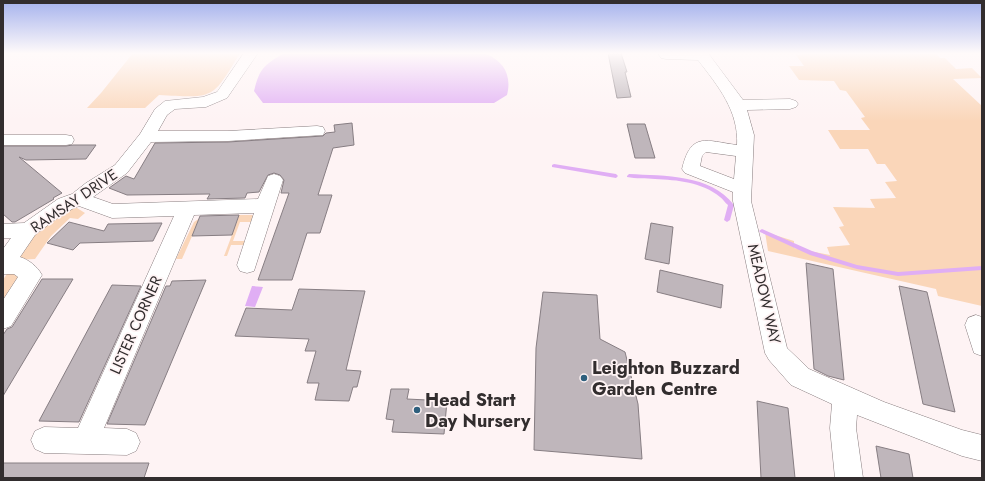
<svg xmlns="http://www.w3.org/2000/svg" width="985" height="481" font-family="Jost,sans-serif">
<style>
.green{fill:#fad6b9}
.water{fill:#e0aef4}
.lines{fill:none;stroke-linecap:round;stroke-linejoin:round}
.stream{fill:#e0aef4;fill-rule:evenodd}
.building{fill:#bfb6bb;stroke:#877e83}
.minor-casing{stroke:#887d7f;stroke-width:1}
.minor{fill:#fff;fill-rule:evenodd}
.poi-dot{fill:#2e5f7d;stroke:#fef3f4;stroke-width:1.5}
.labels{text-anchor:middle;dominant-baseline:central;stroke-width:3.5;stroke-linejoin:round;paint-order:stroke}
.street-label{font-size:15px;fill:#322d2e;stroke:#fef3f4}
.near-poi-label{font-size:18px;font-weight:bold;fill:#322d2e;stroke:#fef3f4;text-anchor:start}
</style>
<rect width="100%" height="100%" fill="#fef3f4"/>
<!-- green -->
<path class="green" d="M133 53H240C212 100 214 98 159 95L145 108H87L101 93Z
M801 53H935L940 58H945L956 69 972 68 982 78 953 79 982 106V306L938 296 936 289 768 251 765 232 794 241V248L830 255 827 247 850 245 839 227 844 226 833 207 875 208 870 199 896 198 885 182 897 181 885 164H877L868 149H840L828 130H870L861 118 865 117 846 91 840 90 834 81 799 80 789 66H804L796 55H802Z
M71 208H77L85 213 78 219 70 218 51 236 35 259 15 260 31 237Z
M237 215H252L254 217 252 222H240L233 241H246L245 245H231L227 256H224L238 219Z
M200 218 182 259H176L194 222Z
M8 272 17 273 21 277 3 310V280Z"/>
<!-- water -->
<path class="water" d="M284 53 486 54C504 61 512 76 507 95L494 103H263L254 91C260 68 263 66 284 53Z
M252 286 263 287 255 307 245 306Z"/>
<g class="lines">
<!-- stream -->
<path class="stream" d="M554 164 616 174 618 176 616 178 552 167V165Z
M629 174C665 176 710 174 734 205L730 220 727 222 724 220 728 205C725 203 723 199 720 197 702 182 677 180 655 179 646 178 636 179 627 177V176Z
M762 229 812 251 857 265 898 272 982 266V270L898 276 857 269 810 255 760 232 759 231Z"/>
</g>
<!-- building -->
<path class="building" d="M608 53H621L627 72H625L631 97 617 98Z
M352 123 354 145 333 148 318 195H332L320 233H307L292 280H258L289 193H281L284 180 280 175 274 173 268 175 259 192 247 193 245 198 207 199 210 194 127 195 109 188 126 176 134 179 155 143 228 142 323 136 326 133 335 132 334 125Z
M627 124H645L655 158H635Z
M73 145H96L86 159 26 160 19 157 62 193 53 198 54 199 15 222H12L3 214V146H66Z
M239 215 232 235 192 236 200 216Z
M69 222 104 231 108 224 162 223 153 241 80 243 73 250 47 243Z
M651 223 673 227 669 264 645 259Z
M806 263 833 269 844 380 828 376 814 369Z
M660 270 723 285 721 308 657 292Z
M42 279H73L3 396V335L7 329 12 327Z
M206 280 145 425 107 424 166 286H170L172 281Z
M112 285 141 286 79 422 39 421Z
M899 286 927 292 955 412 923 404Z
M299 289 365 291 346 370 361 371 357 387H353L349 401 315 400 319 383H307L316 351H305L309 339 235 336 246 308 292 310Z
M543 292 597 295 600 339 625 352 638 404 642 459 534 450 536 348Z
M391 389H409L407 399 447 401 444 434 392 432 394 420 386 419Z
M757 401 788 408 795 478H761Z
M876 446 909 454 913 478H881Z
M3 463H149L144 478H3Z"/>
<g class="lines">
<!-- minor casing -->
<g class="minor-casing">
<path id="minor" d="M244 53H258L227 98 206 107 175 109 167 115 158 131H228L317 126 323 127 325 131 323 135 228 141 151 142 127 173 93 197 113 204 258 199 268 176 274 174 280 176 283 180 254 271 247 273 240 271 237 265 254 213 194 215 104 428 127 429 136 433 140 442 136 451 127 455 44 453 35 449 31 440 35 431 44 427 78 428 174 216 112 218 79 206 72 209 53 221 35 235 20 257C29 260 37 266 42 275L11 326 3 329V300L18 277 14 274H3V249L11 238H3V224L24 223 58 199 72 194 86 183 115 165 140 134 155 109 165 101 203 97 217 92Z
M660 53H708L743 100 790 99 796 101 798 104 796 107 790 109 747 110 754 135 751 201 787 348 809 369 884 402 962 430 982 435V461L962 456 857 415 856 428 863 478H835L830 428 832 404 791 385 769 360 765 353 733 201V192L685 173 682 169C691 131 706 141 737 145 739 111 718 86 698 60L666 59 661 58 659 55ZM706 152 736 156 734 179 700 166 702 156Z
M3 135H66L72 136 74 140 72 144 66 145H3Z
M976 315 982 317V356L974 353 965 325 968 318Z"/>
</g>
<!-- minor -->
<use href="#minor" class="minor"/>
</g>
<!-- sky -->
<linearGradient id="sky" x2="0" y2="1"><stop stop-color="#a5b2ed"/><stop offset="0.44" stop-color="#fffafa"/><stop offset="1" stop-color="#fffafa" stop-opacity="0"/></linearGradient>
<rect width="985" height="121" fill="url(#sky)"/>
<!-- markers -->
<g class="poi-dot">
<circle cx="584" cy="378" r="4"/>
<circle cx="417" cy="410" r="4"/>
</g>
<g class="labels">
<!-- street labels -->
<g class="street-label">
<text transform="translate(74 201) rotate(-34)">RAMSAY DRIVE</text>
<text transform="translate(764 294) rotate(77)">MEADOW WAY</text>
<text transform="translate(136 325) rotate(-66)">LISTER CORNER</text>
</g>
<!-- near-poi labels -->
<g class="near-poi-label">
<text x="592" y="368">Leighton Buzzard<tspan x="592" dy="21">Garden Centre</tspan></text>
<text x="425" y="400">Head Start<tspan x="425" dy="21">Day Nursery</tspan></text>
</g>
</g>
<!-- border -->
<rect width="985" height="481" fill="none" stroke="#322d2e" stroke-width="8"/>
</svg>
